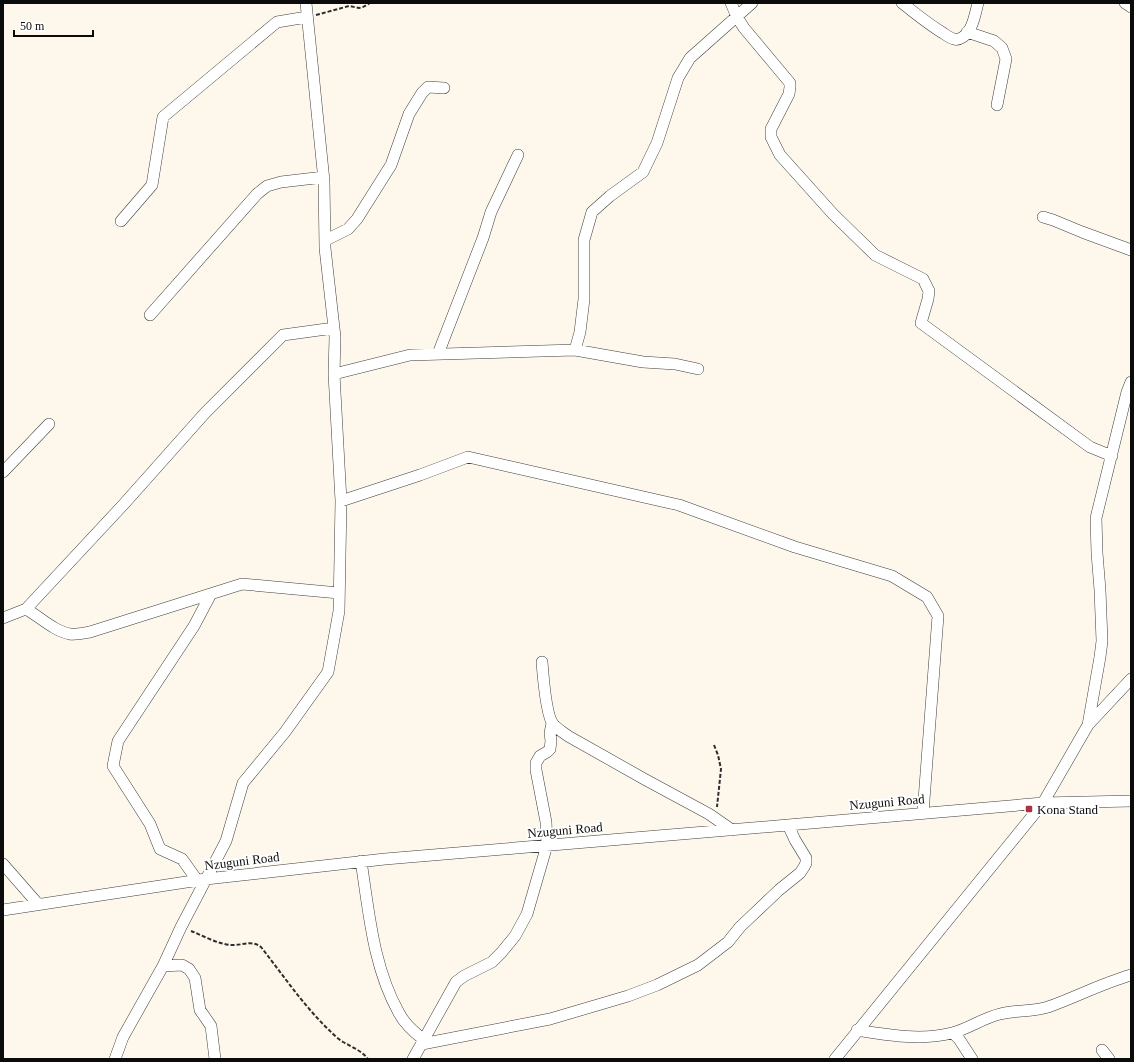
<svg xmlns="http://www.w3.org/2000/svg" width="1134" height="1062" font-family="'Times New Roman',serif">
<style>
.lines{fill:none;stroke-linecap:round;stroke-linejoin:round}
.minor-casing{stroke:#3e3e3e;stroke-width:12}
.path{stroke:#2d2d2d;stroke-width:2;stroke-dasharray:4 2;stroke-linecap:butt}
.minor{stroke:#fff;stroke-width:11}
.poi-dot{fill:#ae3141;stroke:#fff;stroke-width:1.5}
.labels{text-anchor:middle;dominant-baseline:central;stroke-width:4;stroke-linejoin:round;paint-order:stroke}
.street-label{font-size:13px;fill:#0b0b0b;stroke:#fff}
.poi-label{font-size:13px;fill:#0b0b0b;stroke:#fff;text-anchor:start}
</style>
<rect width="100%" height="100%" fill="#fdf8eb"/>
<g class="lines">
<!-- minor casing -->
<g class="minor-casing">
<path id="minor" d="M731 3 737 17 744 28 790 83V87L789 94 771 129V137L780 155 833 214 875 255 923 279 929 291 928 299 921 323 1090 447 1112 456
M902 3C915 13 928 24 943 33 946 35 950 38 954 39 957 40 960 39 963 37 973 30 975 14 978 3
M1125 3 1131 7
M967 32 994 41 1002 48 1006 59 997 105
M1043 217 1053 220 1082 232 1131 250
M121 221 152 185 163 117 277 22 307 17
M326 240 348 229 357 219 391 165 409 114 422 93 428 87 444 88
M150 315 257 194 267 186 281 182 324 177
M575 350 643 362 675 364 698 369
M438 354 483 238 491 212 518 155
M334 374 410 355 575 350 580 332 584 299V240L592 212 610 196 643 172 657 143 678 78 690 58 752 3
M3 472 49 424
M341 501 420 475 468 457 679 505 795 547 892 576 927 597 938 616 923 813
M26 609 123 505 205 413 283 335 334 328
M3 618 26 609C40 617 54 631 70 634 76 635 84 633 90 632L242 584 339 593
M542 662C543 675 546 715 553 724 557 729 563 732 568 736L646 780 709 814 732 830
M1088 725 1131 679
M361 861C369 912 373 967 399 1013 404 1023 415 1033 424 1040
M3 864 38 904
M197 880 182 859 160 849 150 824 113 766 118 741 194 626 211 594
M3 910 206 879 385 859 788 825 1043 803 1131 801
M163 966 182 965 189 969 195 978 200 1010 211 1026 215 1059
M857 1030C888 1035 921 1041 952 1033 968 1029 983 1018 1000 1014 1016 1010 1032 1012 1048 1007 1076 997 1103 983 1131 975
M953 1033 959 1039 972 1059
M422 1044 550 1019 628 996 657 985 698 965 728 942 740 927 779 890 800 873 804 867 806 863V858L795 840 788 825
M1102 1050 1109 1059
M115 1059 123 1037 163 966 181 927 226 841 243 783 285 732 328 672 339 611 341 501 334 374 335 337 325 248 324 181 306 3
M413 1059 456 982 464 976 492 962 501 953 515 936 527 914 547 845 546 822 536 770V763L540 756 547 752 550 749 551 741 550 733 552 723
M835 1059 1043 803 1088 725 1100 657 1102 641 1100 590 1097 553 1096 518 1127 392 1131 382"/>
</g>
<!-- path -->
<path class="path" d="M316 15 349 6 359 8 363 7 370 3
M714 745 718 755 721 769 717 807
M191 931C204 936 219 945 233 945 244 945 252 940 261 947 283 975 303 1005 329 1030 333 1034 338 1039 343 1042 352 1047 362 1051 368 1059"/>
<!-- minor -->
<use href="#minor" class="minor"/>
</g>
<!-- markers -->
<rect class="poi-dot" x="1025" y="805" width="8" height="8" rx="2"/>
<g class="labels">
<!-- street labels -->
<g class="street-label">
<text transform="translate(887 802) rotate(-5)">Nzuguni Road</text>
<text transform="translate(565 830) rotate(-5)">Nzuguni Road</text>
<text transform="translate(242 861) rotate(-7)">Nzuguni Road</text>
</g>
<!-- poi labels -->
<g class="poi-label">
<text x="1037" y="809">Kona Stand</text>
</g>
</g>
<!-- border -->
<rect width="1134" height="1062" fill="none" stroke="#0b0b0b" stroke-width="8"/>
<!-- scale -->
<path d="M14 30v6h79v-6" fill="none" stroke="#0b0b0b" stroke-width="2"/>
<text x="20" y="30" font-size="12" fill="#0b0b0b" stroke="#ffffff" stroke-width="3" paint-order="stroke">50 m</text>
</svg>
